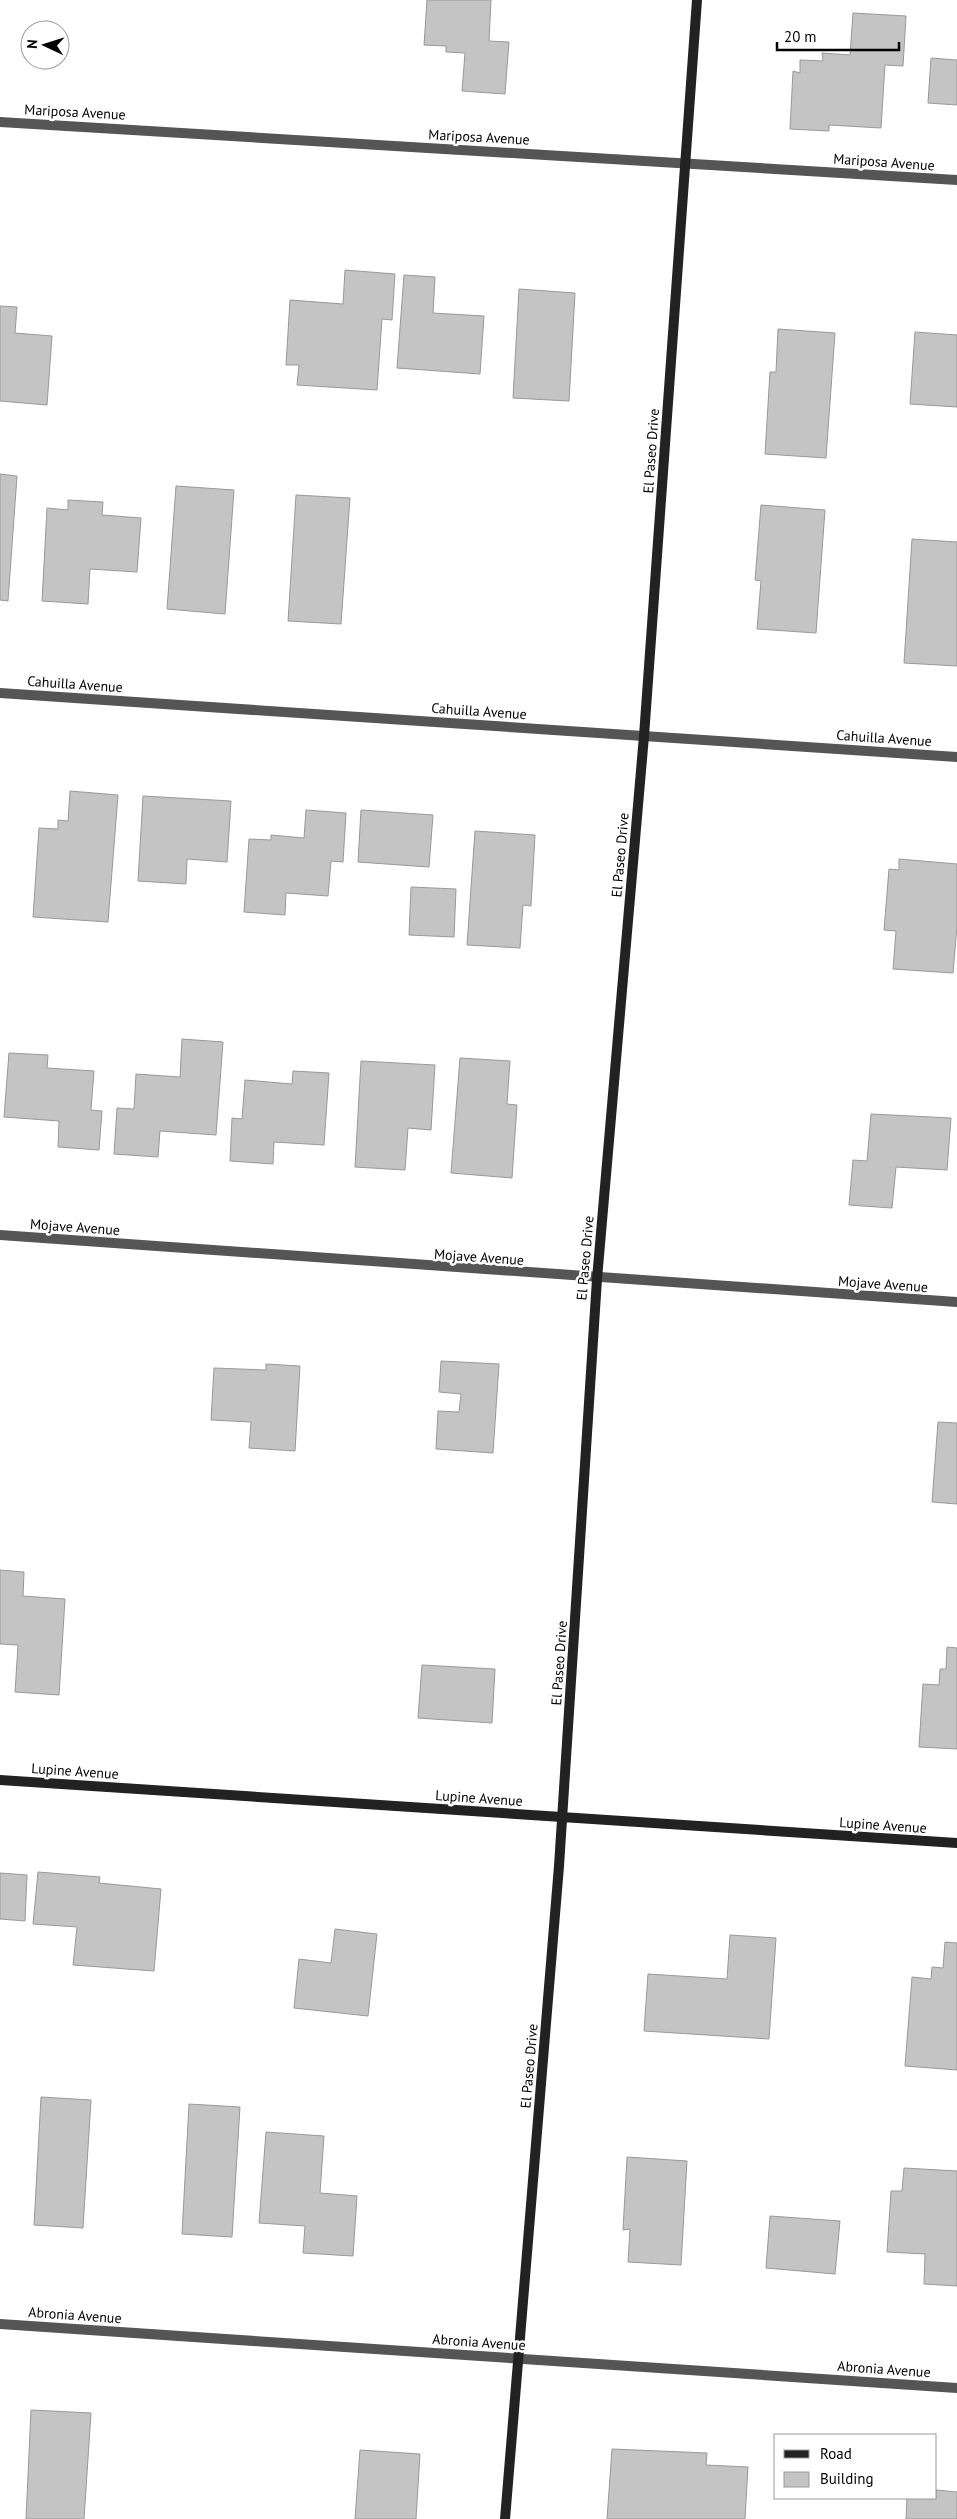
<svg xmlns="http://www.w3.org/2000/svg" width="957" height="2519" font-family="'PT Sans',sans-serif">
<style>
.building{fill:#c4c4c4;stroke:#999}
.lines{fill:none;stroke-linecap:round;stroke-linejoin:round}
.street{stroke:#555;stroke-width:10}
.secondary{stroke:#222;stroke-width:10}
.labels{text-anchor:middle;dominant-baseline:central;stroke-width:5;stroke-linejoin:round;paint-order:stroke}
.street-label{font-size:14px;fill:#000;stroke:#fff}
</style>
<rect width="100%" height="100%" fill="#fff"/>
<!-- building -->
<path class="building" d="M427 0H491L489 41 509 42 505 94 462 91 465 53 446 52V46L424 45Z
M853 13 906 16 903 66 885 65 881 128 829 125V131L790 129 793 71 800 73V60L823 61 822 53 850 55Z
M931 58 957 60V105L928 103Z
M345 270 395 274 392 320 382 319 377 390 297 385 299 365H286L290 300 343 304Z
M404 275 435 277 433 313 484 316 480 374 397 368Z
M519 289 575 293 569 401 513 398Z
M0 306 17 307 15 333 52 336 47 405 0 401Z
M778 329 835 333 826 458 765 454 770 372H776Z
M915 332 957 335V407L910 404Z
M0 474 17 476 8 601 0 600Z
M176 486 234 490 225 614 167 609Z
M296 495 350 498 341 624 288 621Z
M68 500 103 502 102 515 141 518 137 572 90 569 88 604 42 601 47 508 68 510Z
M761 505 825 510 816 633 757 629 761 581 755 580Z
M912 539 957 542V666L904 663Z
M70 791 118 795 108 922 33 917 39 828 58 829V820L68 821Z
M143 796 231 801 227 862 187 859 186 884 138 881Z
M306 810 346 813 343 862 331 861 328 896 286 893 285 915 244 912 249 839 271 840V835L304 838Z
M361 810 433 815 429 867 358 862Z
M475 831 535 835 531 906 523 905 520 948 467 945Z
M899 859 957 864V926L953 973 893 969 896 931 884 930 889 869 899 870Z
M411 887 456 889 454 937 409 935Z
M182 1039 223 1042 216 1135 160 1131 158 1157 114 1154 117 1108 134 1109 136 1074 180 1077Z
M9 1053 48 1055 47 1068 94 1071 91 1110 102 1111 99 1150 58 1147 59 1121 4 1117Z
M460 1058 510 1061 507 1104 517 1105 512 1178 451 1173Z
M361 1061 435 1065 431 1130 408 1128 405 1170 355 1167Z
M293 1071 329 1073 324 1145 274 1142 273 1164 230 1161 232 1118 242 1119 245 1080 292 1084Z
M871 1114 951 1118 947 1170 896 1167 892 1208 849 1205 853 1160 867 1161Z
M441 1361 499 1364 493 1453 436 1449 438 1411 459 1412 461 1394 439 1392Z
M266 1364 300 1366 295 1451 249 1448 251 1422 211 1420 214 1368 266 1370Z
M938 1422 957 1423V1504L932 1502Z
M0 1570 24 1572 23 1596 65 1599 59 1695 15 1692 18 1645 0 1644Z
M947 1647 957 1648V1749L919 1747 923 1684 939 1685 940 1669H946Z
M422 1665 495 1669 492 1723 418 1718Z
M38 1872 100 1877 99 1883 161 1889 154 1971 73 1965 77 1927 33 1924Z
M0 1873 27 1875 25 1921 0 1919Z
M335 1929 377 1934 368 2016 294 2008 299 1959 331 1963Z
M730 1935 776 1938 769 2039 644 2031 648 1974 727 1979Z
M945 1942 957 1943V2070L905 2066 912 1977 931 1979 932 1967 943 1968Z
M41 2097 91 2100 83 2228 34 2225Z
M189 2104 240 2107 232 2237 182 2234Z
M266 2132 324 2136 320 2193 357 2196 353 2256 303 2253 305 2226 259 2223Z
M627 2157 687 2161 681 2265 628 2262 630 2229 623 2230Z
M904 2168 957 2171V2286L924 2284 925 2254 887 2252 891 2191H902Z
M770 2216 840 2221 835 2274 766 2268Z
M31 2410 91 2413 84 2519H26Z
M612 2449 707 2453 706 2465 748 2467 745 2519H607Z
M360 2450 420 2454 416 2519H355Z
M936 2490 957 2492V2519H906L907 2498H936Z"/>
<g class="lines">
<!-- street -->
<path class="street" d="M0 122 957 180
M0 693 957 757
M0 1235 957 1302
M0 2324 957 2388"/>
<!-- secondary -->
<path class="secondary" d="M0 1780 957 1843
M505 2519 559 1866 597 1279 644 736 697 0"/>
</g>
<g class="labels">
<!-- street labels -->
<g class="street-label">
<text transform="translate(75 112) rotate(3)">Mariposa Avenue</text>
<text transform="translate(479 137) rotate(3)">Mariposa Avenue</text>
<text transform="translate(884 162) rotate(4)">Mariposa Avenue</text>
<text transform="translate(651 451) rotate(-86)">El Paseo Drive</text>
<text transform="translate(75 684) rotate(4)">Cahuilla Avenue</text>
<text transform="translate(479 711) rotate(4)">Cahuilla Avenue</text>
<text transform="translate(884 738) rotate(4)">Cahuilla Avenue</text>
<text transform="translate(620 855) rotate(-85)">El Paseo Drive</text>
<text transform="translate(75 1227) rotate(4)">Mojave Avenue</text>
<text transform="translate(479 1257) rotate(4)">Mojave Avenue</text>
<text transform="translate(585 1258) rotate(-85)">El Paseo Drive</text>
<text transform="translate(883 1284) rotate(4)">Mojave Avenue</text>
<text transform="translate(559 1663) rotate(-86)">El Paseo Drive</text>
<text transform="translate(75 1771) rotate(4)">Lupine Avenue</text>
<text transform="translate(479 1798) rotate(4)">Lupine Avenue</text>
<text transform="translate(883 1825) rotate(4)">Lupine Avenue</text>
<text transform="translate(529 2066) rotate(-85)">El Paseo Drive</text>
<text transform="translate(75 2315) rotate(4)">Abronia Avenue</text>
<text transform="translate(479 2342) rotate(4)">Abronia Avenue</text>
<text transform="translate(884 2369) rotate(4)">Abronia Avenue</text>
</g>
</g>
<!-- legend -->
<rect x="774" y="2434" width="162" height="65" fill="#ffffff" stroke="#999999"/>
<rect x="784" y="2450" width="25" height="8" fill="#222222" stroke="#999999"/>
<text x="820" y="2459" font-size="15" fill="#000000">Road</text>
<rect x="784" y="2472" width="25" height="15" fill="#c4c4c4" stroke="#999999"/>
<text x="820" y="2484" font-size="15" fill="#000000">Building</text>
<!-- north arrow -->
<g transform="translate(45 45) rotate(274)"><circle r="24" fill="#ffffff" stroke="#999999"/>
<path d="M0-4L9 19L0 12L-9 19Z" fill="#000000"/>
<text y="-8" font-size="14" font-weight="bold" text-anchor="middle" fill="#000000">N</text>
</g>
<!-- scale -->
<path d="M777 42v8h122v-8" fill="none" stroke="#000000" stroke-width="2.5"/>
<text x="784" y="42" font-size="15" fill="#000000" stroke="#ffffff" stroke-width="4" paint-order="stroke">20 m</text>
</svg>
